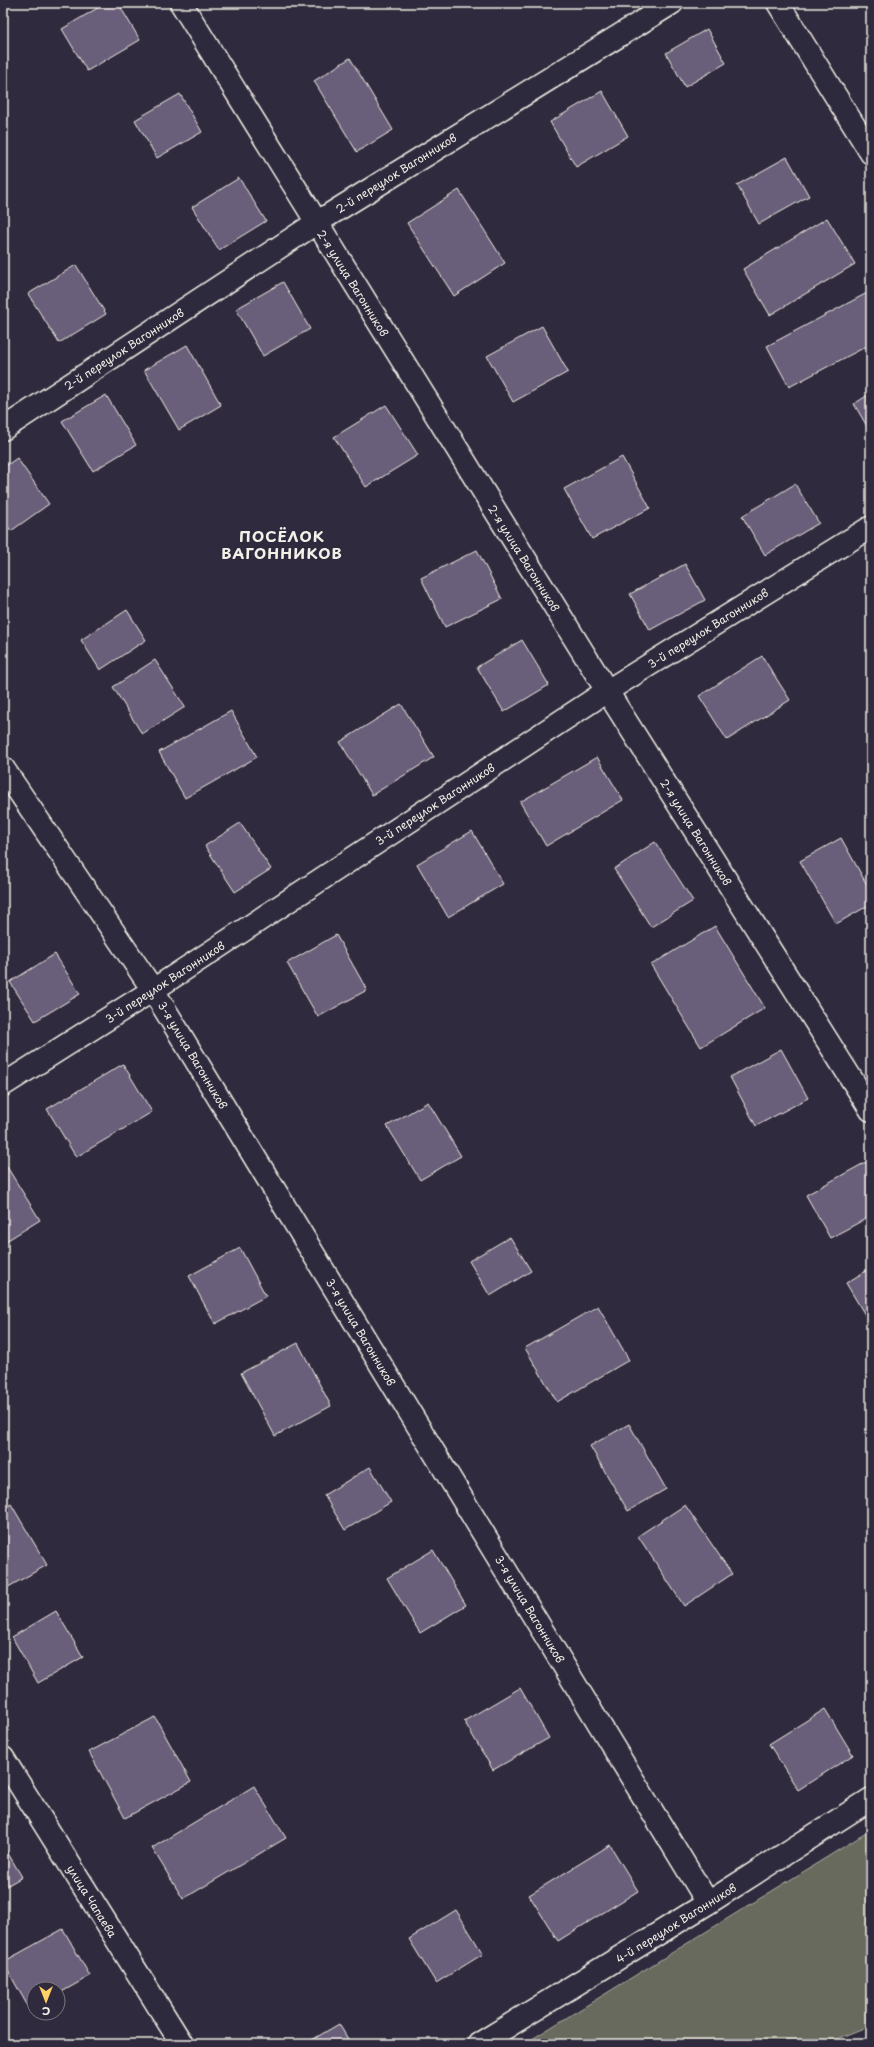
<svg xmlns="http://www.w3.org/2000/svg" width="874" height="2047" font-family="'Playpen Sans',sans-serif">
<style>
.green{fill:#686b5d;stroke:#aeaea2}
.building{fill:#6b5e7a;stroke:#f4f1e8}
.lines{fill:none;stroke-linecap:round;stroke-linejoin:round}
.minor-casing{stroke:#f4f1e8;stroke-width:25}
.tertiary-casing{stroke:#f4f1e8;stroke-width:25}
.minor{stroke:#2f2a3d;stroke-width:22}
.tertiary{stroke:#2f2a3d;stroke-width:22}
.labels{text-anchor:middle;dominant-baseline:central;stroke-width:3;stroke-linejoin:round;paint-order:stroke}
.street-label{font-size:11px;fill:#f4f1e8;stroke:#2f2a3d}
.district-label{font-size:15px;font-weight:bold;letter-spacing:1px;fill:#f4f1e8;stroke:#2f2a3d}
</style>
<rect width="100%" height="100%" fill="#2f2a3d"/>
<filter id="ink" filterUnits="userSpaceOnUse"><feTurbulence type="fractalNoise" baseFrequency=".025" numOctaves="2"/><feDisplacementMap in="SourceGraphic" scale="8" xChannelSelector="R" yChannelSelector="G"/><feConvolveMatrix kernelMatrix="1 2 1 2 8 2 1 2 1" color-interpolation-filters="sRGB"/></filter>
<g filter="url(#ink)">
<!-- green -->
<path class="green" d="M871 1830V2025L824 2044H524Z"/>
<!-- building -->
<path class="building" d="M106 3H118L140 40 87 71 62 29Z
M707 29 726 63 685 87 666 53Z
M350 58 393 130 357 152 314 81Z
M602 91 628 136 576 167 550 122Z
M180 94 202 132 157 158 135 120Z
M787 157 809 196 759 224 737 185Z
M239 178 266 221 219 250 192 207Z
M459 190 505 263 454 296 407 223Z
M827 218 855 264 770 315 743 269Z
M76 265 106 314 59 343 28 294Z
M283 282 310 329 263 356 236 309Z
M869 292 871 295V344L789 387 767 346Z
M542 326 568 372 513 402 487 356Z
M187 345 221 405 179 430 144 370Z
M871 393V433L854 404Z
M106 395 136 445 93 471 62 421Z
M386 405 418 455 366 487 334 437Z
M622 457 650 508 592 539 564 489Z
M17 458 49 504 11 531 3 519V468Z
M795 484 819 523 765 555 742 516Z
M477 550 502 599 445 627 421 578Z
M685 564 705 600 650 630 630 594Z
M127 610 146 640 100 670 81 640Z
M522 640 549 685 504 712 477 667Z
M762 656 790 700 727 740 699 696Z
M155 660 185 707 142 734 113 687Z
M401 704 434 757 372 795 340 742Z
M231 711 257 757 185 798 159 752Z
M597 757 623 800 546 846 520 802Z
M240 823 271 869 235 892 205 846Z
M472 831 503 884 448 917 417 864Z
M841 838 871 892V904L836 924 800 861Z
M655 842 693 901 651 927 614 869Z
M715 926 765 1008 701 1047 651 965Z
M336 935 367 990 318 1017 287 963Z
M55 954 80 994 35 1021 10 982Z
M781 1049 808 1098 756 1126 730 1077Z
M123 1064 152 1112 76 1157 47 1109Z
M428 1102 461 1156 420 1180 387 1126Z
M866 1162 871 1171V1216L830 1238 806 1195Z
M7 1167 40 1220 3 1243V1170Z
M510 1237 531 1271 490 1296 469 1261Z
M240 1248 266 1296 215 1324 189 1276Z
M871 1268V1325L846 1283Z
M598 1306 629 1360 557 1402 525 1348Z
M298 1343 331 1406 275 1436 241 1373Z
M629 1424 666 1489 628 1511 590 1446Z
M370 1467 391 1502 345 1530 324 1495Z
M11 1504 47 1565 3 1590V1509Z
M685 1505 732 1574 684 1606 638 1536Z
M433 1550 466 1605 420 1633 387 1578Z
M56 1611 83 1657 38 1683 12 1637Z
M520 1688 549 1738 493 1770 464 1721Z
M825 1709 853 1755 798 1790 769 1744Z
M155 1717 191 1782 125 1818 89 1752Z
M254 1786 286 1838 183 1899 152 1848Z
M3 1845 22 1877 3 1888Z
M610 1845 638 1891 558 1941 529 1895Z
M456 1910 483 1954 436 1983 409 1939Z
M63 1929 90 1976 58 1994V1989H34V2008L30 2010 3 1962Z
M339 2024 351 2044H305Z"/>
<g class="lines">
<!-- minor casing -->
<g class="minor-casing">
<path id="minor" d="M181 3 607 691 871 1110
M3 429 316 223 672 3
M3 768 153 990 708 1903
M3 1085 153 990 607 691 871 527
M3 1758 182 2044
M479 2044 708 1903 871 1799"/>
</g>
<!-- tertiary casing -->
<g class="tertiary-casing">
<path id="tertiary" d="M778 3 871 153"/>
</g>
<!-- minor -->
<use href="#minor" class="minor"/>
<!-- tertiary -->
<use href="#tertiary" class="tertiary"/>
</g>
</g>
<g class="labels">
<!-- street labels -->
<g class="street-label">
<text transform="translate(396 173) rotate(-32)">2-й переулок Вагонников</text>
<text transform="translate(353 283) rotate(58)">2-я улица Вагонников</text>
<text transform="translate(124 349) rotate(-33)">2-й переулок Вагонников</text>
<text transform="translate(524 558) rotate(58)">2-я улица Вагонников</text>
<text transform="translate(708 628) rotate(-32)">3-й переулок Вагонников</text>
<text transform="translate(435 804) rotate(-33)">3-й переулок Вагонников</text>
<text transform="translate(696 832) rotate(58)">2-я улица Вагонников</text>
<text transform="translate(165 982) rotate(-33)">3-й переулок Вагонников</text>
<text transform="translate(193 1055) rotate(59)">3-я улица Вагонников</text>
<text transform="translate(361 1332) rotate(59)">3-я улица Вагонников</text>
<text transform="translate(530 1609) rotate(59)">3-я улица Вагонников</text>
<text transform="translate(92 1901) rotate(58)">улица Чапаева</text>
<text transform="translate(676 1923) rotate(-32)">4-й переулок Вагонников</text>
</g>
<!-- district labels -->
<g class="district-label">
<text x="282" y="535">ПОСЁЛОК<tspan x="282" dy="17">ВАГОННИКОВ</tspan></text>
</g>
</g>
<!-- margin -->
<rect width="874" height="2047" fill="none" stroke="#2f2a3d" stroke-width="16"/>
<rect x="8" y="8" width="858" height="2031" fill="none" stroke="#f4f1e8" stroke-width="1.5" filter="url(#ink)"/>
<!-- north arrow -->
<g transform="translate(46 2001) rotate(180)"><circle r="19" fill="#2f2a3d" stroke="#7e7a81"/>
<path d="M0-3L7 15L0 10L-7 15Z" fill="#ffd166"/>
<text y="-6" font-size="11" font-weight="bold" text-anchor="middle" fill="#f4f1e8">С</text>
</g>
</svg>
